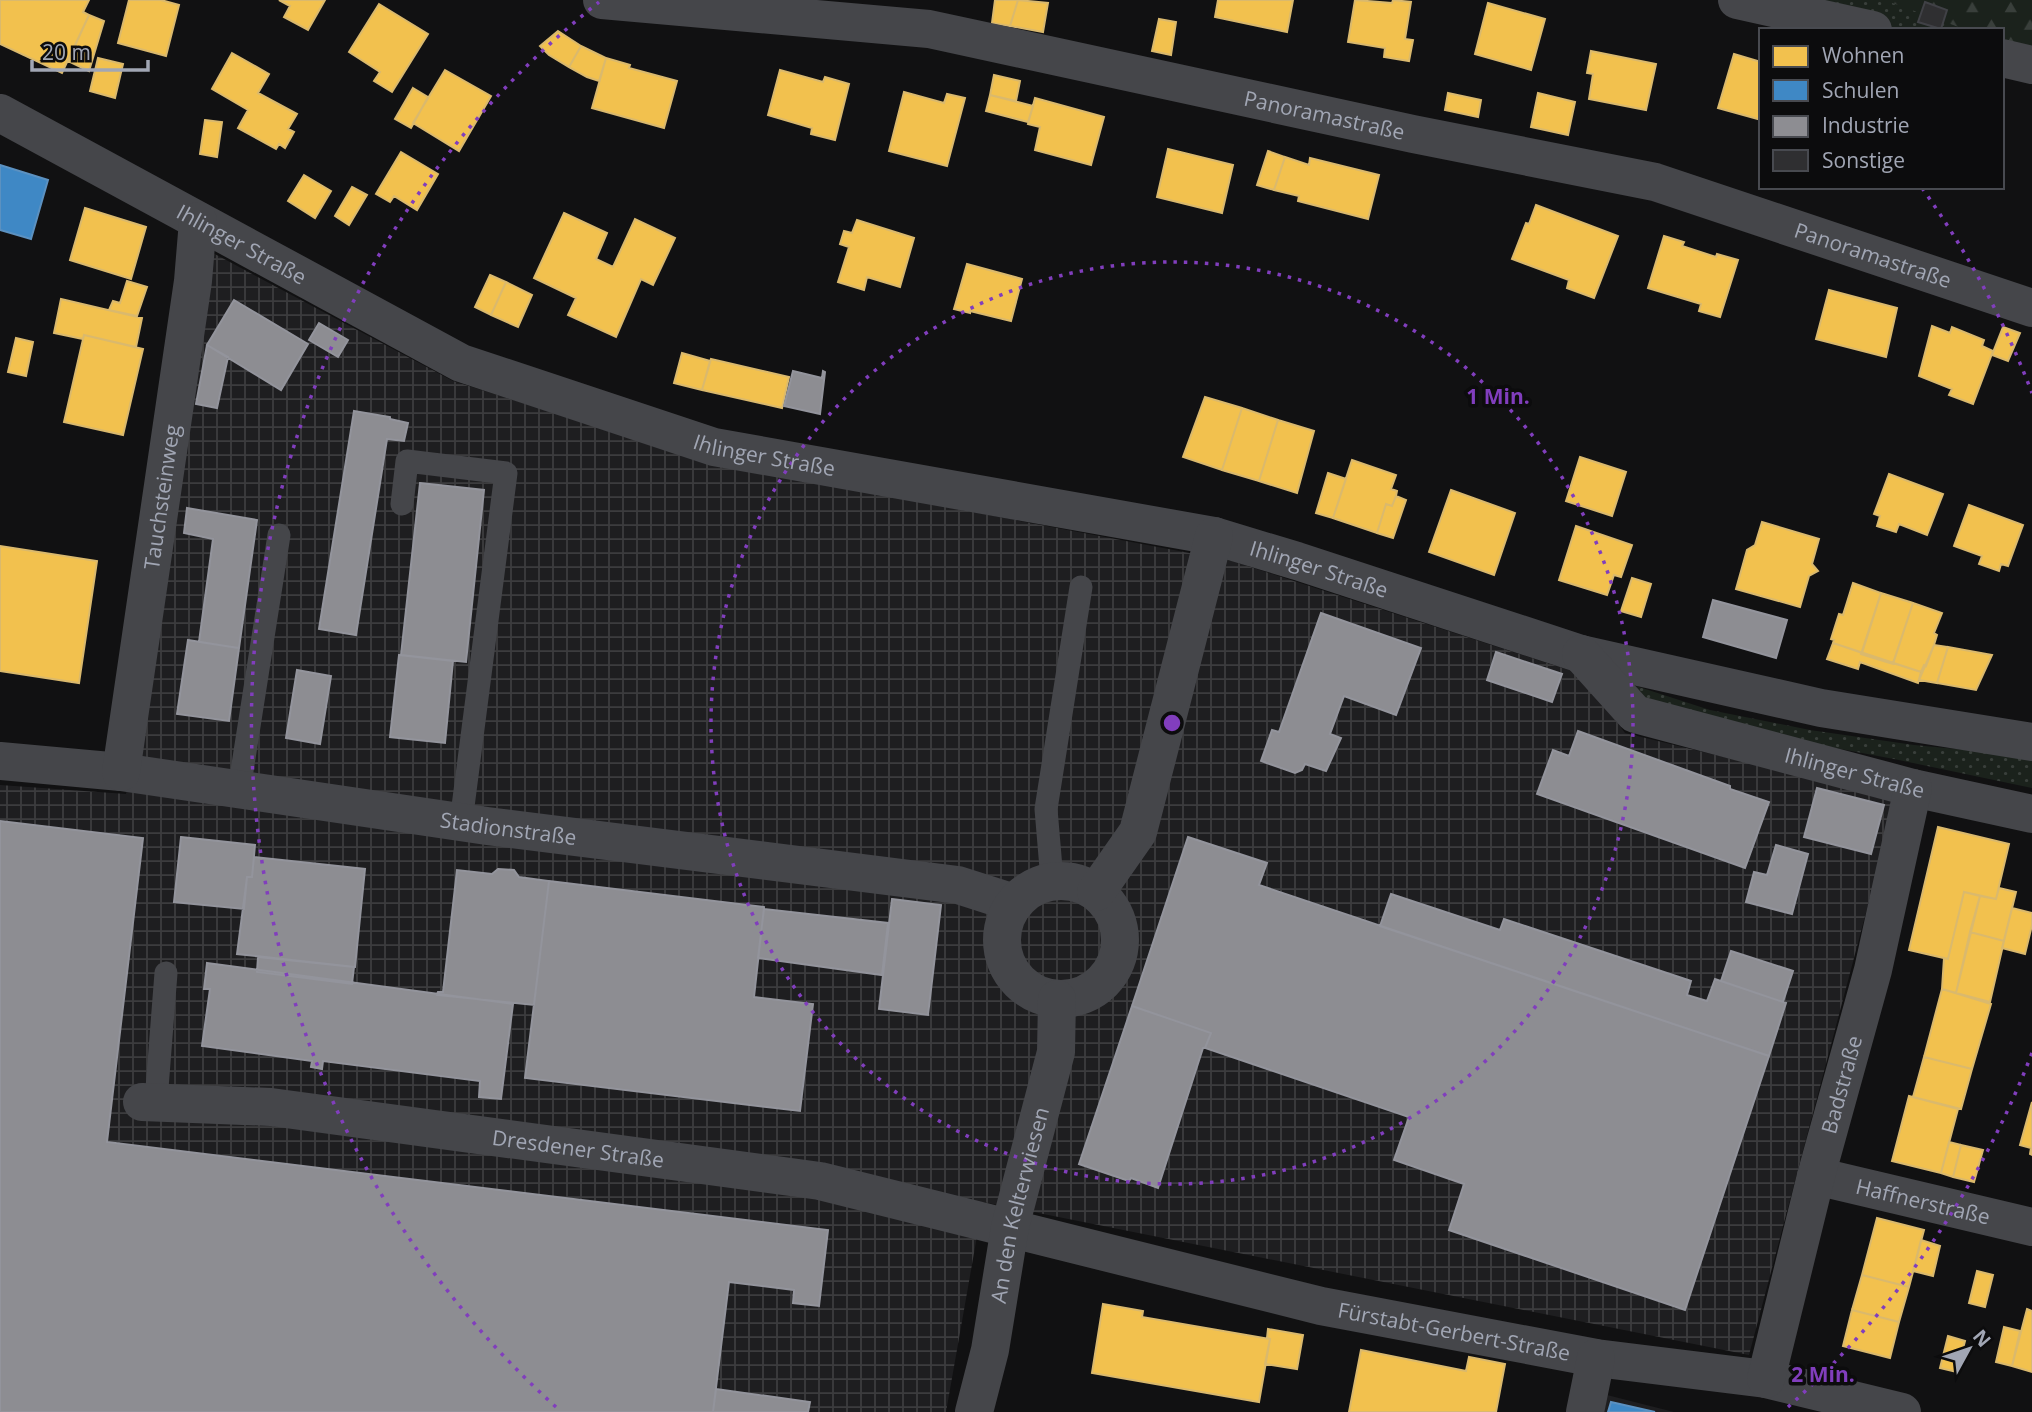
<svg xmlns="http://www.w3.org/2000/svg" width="2032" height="1412" font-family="'Open Sans',sans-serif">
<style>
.built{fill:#1e1e20}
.industrial{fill:url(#industrial-grid)}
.green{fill:url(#green-dots)}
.forest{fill:url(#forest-firs)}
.homes{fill:#f2c14e;stroke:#dab96d;stroke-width:2}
.schools{fill:#3f88c5;stroke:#5c91c0;stroke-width:2}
.industry{fill:#8d8d92;stroke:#93949c;stroke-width:2}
.building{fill:#2f2f31;stroke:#404146;stroke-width:2}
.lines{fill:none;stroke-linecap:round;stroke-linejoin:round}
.lane{stroke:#45464a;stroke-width:23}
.street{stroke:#45464a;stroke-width:38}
.ring{fill:none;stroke:#813ebd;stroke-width:3.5;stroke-dasharray:3.5 7}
.labels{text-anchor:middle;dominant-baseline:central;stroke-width:7;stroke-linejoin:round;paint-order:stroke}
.street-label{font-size:21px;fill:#a1a6b4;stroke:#0c0c0d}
.centre{fill:#813ebd;stroke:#0c0c0d;stroke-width:3.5}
.ring-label{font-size:21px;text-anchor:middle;font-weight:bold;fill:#813ebd;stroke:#0c0c0d;stroke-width:7;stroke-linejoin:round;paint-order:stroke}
</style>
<defs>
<pattern id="industrial-grid" width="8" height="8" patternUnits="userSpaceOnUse" patternTransform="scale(1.75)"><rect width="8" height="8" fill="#1e1e20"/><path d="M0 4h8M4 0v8" fill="none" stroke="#3c3c3e"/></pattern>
<pattern id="green-dots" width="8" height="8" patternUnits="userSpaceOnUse" patternTransform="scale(1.75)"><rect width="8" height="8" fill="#1b221c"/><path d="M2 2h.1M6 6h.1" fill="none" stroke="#393f3b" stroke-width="1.8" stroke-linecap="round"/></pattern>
<pattern id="forest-firs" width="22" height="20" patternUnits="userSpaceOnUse" patternTransform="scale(1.75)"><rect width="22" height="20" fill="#1b221c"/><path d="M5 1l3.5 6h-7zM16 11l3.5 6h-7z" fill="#393f3b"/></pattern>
</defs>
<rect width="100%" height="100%" fill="#111112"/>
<!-- built -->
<path class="built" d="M1607 1395 1674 1412H1604Z"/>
<!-- industrial -->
<path class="industrial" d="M211 252 453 381 713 463 1232 561 1581 674 1625 733 1896 799 1749 1355 983 1202 946 1412H0V785L126 794Z"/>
<!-- green -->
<path class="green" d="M1764 0H2032L2002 30H1862Z
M1636 686 1710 710 1810 730 1914 745 2010 754 2032 758V788L1894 759 1701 723 1635 694Z"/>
<!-- forest -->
<path class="forest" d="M1884 0H2032V54L2002 43V30H1967Z"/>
<!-- homes -->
<path class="homes" d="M0 0H89L83 12 89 15 62 73 0 44Z
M129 0H161L179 5 166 56 118 43Z
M279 0H325L308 30 284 17 290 6Z
M995 0H1018L1010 26 992 23Z
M1018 0 1048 3 1043 32 1010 26Z
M1218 0H1293L1287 32 1215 17Z
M1355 0 1392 3 1393 0 1411 2 1405 39 1413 40 1409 61 1384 57 1385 48 1348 42Z
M1488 3 1545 19 1531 70 1475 54Z
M379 4 428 34 392 92 374 81 380 72 349 52Z
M89 15 104 21 89 71 68 61Z
M1159 19 1176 22 1171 55 1152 51Z
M558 31 581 46 569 67 549 55 540 46Z
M581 46 606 58 599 81 587 77 569 67Z
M1591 51 1656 64 1646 110 1589 99 1593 74 1587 73Z
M232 53 269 74 258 93 297 114 288 129 294 132 285 148 279 144 276 149 238 128 248 110 212 89Z
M1734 54 1761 62V120L1718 108Z
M98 58 123 64 115 98 90 91Z
M606 58 630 65 629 68 677 81 664 128 592 108Z
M445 70 491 96 459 151 413 123Z
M780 70 823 82 825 77 849 84 835 140 811 134 812 128 768 115Z
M994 75 1020 81 1016 101 990 95Z
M413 88 428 97 411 128 395 119Z
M904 92 944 103 947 94 965 98 947 166 889 151Z
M1448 93 1481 100 1478 117 1445 110Z
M1538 93 1575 102 1568 135 1531 127Z
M990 95 1033 106 1028 122 986 111Z
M1035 98 1104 117 1091 165 1035 150 1040 127 1028 124Z
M205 120 222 122 217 157 200 154Z
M1168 149 1233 165 1222 213 1157 197Z
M1268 151 1285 157 1274 190 1257 185Z
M401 152 438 174 417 210 394 196 390 202 376 194Z
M1285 157 1309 165 1310 158 1379 175 1368 219 1298 201 1299 196 1274 190Z
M304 175 331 191 315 218 288 201Z
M352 187 367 195 349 225 335 216Z
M1536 205 1618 236 1594 298 1567 288 1569 280 1512 259 1526 223 1529 224Z
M85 208 146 227 131 279 70 260Z
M564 213 607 233 596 259 613 267 635 219 675 238 653 285 641 279 616 337 568 315 576 298 534 278Z
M857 220 914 238 900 287 867 277 864 290 838 282 849 247 840 244 844 231 852 233Z
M1664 236 1684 242 1682 246 1716 257 1717 254 1738 260 1720 317 1699 311 1701 304 1648 288Z
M967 264 1022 279 1011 321 970 311V313L954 309Z
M490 275 506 282 491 315 475 307Z
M127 281 147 287 137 316 109 310 113 301 120 303Z
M506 282 532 295 518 327 491 315Z
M1829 290 1897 308 1886 357 1816 339Z
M61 299 142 318 136 347 84 335 83 339 54 333Z
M1932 326 1950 333 1952 327 1984 340 1982 346 1993 351 1973 404 1949 395 1952 389 1919 376Z
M2003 327 2020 333 2008 361 1992 355Z
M84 335 143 349 123 435 64 422Z
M16 338 33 342 26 376 8 372Z
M682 353 710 361 702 390 674 383Z
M711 359 789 377 782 408 702 390Z
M1205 397 1242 408 1222 470 1183 457Z
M1242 408 1278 420 1259 481 1222 470Z
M1278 420 1314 431 1297 493 1259 481Z
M1580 457 1626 472 1612 516 1566 501Z
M1352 460 1396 475 1391 489 1397 491 1396 496 1392 506 1386 504 1377 533 1333 518Z
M1328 473 1346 479 1333 518 1316 513Z
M1889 474 1943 494 1927 535 1899 524 1896 532 1877 526 1880 516 1874 514Z
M1451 490 1515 513 1494 575 1429 552Z
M1396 496 1406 500 1393 538 1377 533 1386 504 1392 506Z
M1969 505 2023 525 2008 566 2001 564 1999 571 1979 564 1982 556 1954 546Z
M1762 522 1819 539 1812 564 1818 571 1809 576 1800 607 1736 589 1747 550 1755 545Z
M1576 526 1632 545 1621 577 1614 575 1607 595 1559 580Z
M0 546 97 561 79 683 0 671Z
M1632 578 1651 584 1641 617 1621 611Z
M1853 583 1881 593 1862 653 1833 643 1834 640 1831 639 1839 614 1843 615Z
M1881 593 1913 603 1893 664 1861 654Z
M1913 603 1942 613 1934 633 1937 635 1934 645 1926 666 1924 665 1921 672 1893 663Z
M1833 643 1921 672 1918 683 1860 662 1858 669 1827 659Z
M1934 645 1948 647 1937 683 1919 680Z
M1948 647 1992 655 1976 690 1937 683Z
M1938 827 2009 844 1996 899 1964 892 1948 959 1909 950Z
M1999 888 2016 892 2004 941 1970 932 1980 896 1996 899Z
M1964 892 1980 896 1956 993 1942 989 1944 958 1948 959Z
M2012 908 2032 913V925L2025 954 2002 948Z
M1970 932 2004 941 1990 1002 1956 993Z
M1942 989 1991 1004 1972 1069 1924 1057Z
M1924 1057 1972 1069 1961 1109 1913 1097Z
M1909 1096 1958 1109 1941 1173 1892 1161Z
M2032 1102V1155L2030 1154 2031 1148 2020 1145Z
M1949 1142 1961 1145 1953 1177 1941 1173Z
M1961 1145 1983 1150 1974 1182 1953 1177Z
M1877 1218 1924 1230 1909 1287 1862 1275Z
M1921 1240 1940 1246 1933 1276 1913 1271Z
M1977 1271 1993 1275 1985 1307 1969 1303Z
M1862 1275 1909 1287 1899 1322 1852 1310Z
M1103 1304 1143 1311 1142 1317 1270 1339 1259 1402 1092 1373Z
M2027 1309 2032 1311V1372L2012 1366Z
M1852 1310 1899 1322 1890 1358 1843 1346Z
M2004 1327 2020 1331 2012 1366 1996 1362Z
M1268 1329 1303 1335 1297 1369 1265 1364 1270 1339 1267 1338Z
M1948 1336 1965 1341 1957 1372 1940 1368Z
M1361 1350 1466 1371 1469 1357 1505 1364 1496 1412H1349Z"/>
<!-- schools -->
<path class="schools" d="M0 165 48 180 31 239 0 230Z
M1611 1402 1655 1412H1608Z"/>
<!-- industry -->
<path class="industry" d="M234 300 308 344 281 390 207 345Z
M319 323 348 340 338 357 309 340Z
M207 345 228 357 217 408 196 404Z
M793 371 822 378 823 371 825 372 820 414 784 406Z
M354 411 390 417V419L408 423 404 441 387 439 356 635 319 629Z
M420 483 484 490 466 662 401 655Z
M187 508 257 520 239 648 199 642 213 539 184 533Z
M1713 600 1787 620 1776 658 1703 637Z
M1321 613 1421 648 1396 715 1344 696 1330 734 1341 738 1326 771 1305 764 1302 770 1295 773 1261 761 1272 730 1279 732Z
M188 640 239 648 229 721 177 714Z
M1496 652 1562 674 1552 702 1487 680Z
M399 655 453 661 445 743 390 737Z
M297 670 331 676 320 744 286 738Z
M1578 731 1730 786V789L1769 802 1745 868 1537 794 1553 750 1569 756Z
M1817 788 1884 805 1871 854 1804 837Z
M0 821 143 838 107 1142 828 1230 819 1306 793 1303 794 1290 729 1282 713 1412H0Z
M181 837 255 845 252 877H247L244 909 174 902Z
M1188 837 1267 863 1259 885 1769 1056 1685 1310 1449 1230 1464 1184 1394 1160 1409 1117 1205 1048 1211 1033 1132 1006Z
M1776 845 1808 854 1792 914 1746 902 1754 872 1767 875Z
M254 857 365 869 355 967 237 954 247 877H252Z
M498 869 514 870 519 877 549 881 534 1005 437 995 438 992H443L457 870 492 874Z
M549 881 764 907 754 997 813 1004 800 1111 525 1078Z
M1391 894 1500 930 1504 919 1691 981 1687 995 1707 1001 1715 979 1786 1003 1769 1056 1380 926Z
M892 899 941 905 928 1015 879 1009Z
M764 909 888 923 882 975 758 958Z
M1731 951 1793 971 1783 1002 1721 981Z
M258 957 354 967 352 984 257 972Z
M207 963 513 1004 501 1099 479 1097 480 1081 323 1061 322 1069 311 1067 312 1061 202 1046 210 989H204Z
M1132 1006 1211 1033 1205 1048H1203L1158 1188 1131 1178 1129 1181 1079 1164Z
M716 1389 810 1402 808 1412H713Z"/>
<!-- building -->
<path class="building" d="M1925 2 1947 10 1941 29 1918 22Z"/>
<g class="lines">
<!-- lane -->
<path class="lane" d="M402 504 407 461 506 473 461 822
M239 790 279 535
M1052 880 1046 809 1081 587
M156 1101 166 973"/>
<!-- street -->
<g class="street">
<path id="s1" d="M602 0 929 29 1413 134 1655 182 2032 308"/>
<path d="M1737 0 1873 30"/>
<path d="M2002 58 2032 65"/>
<path id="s2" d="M0 113 461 363 714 447 1214 536 1297 561 1581 654 1821 708 2032 742"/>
<path id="s3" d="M1581 654 1635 714 1913 788 2032 814"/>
<path id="s4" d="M0 761 121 772 487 826 958 885 1014 903"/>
<path id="s5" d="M121 772 193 281 198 221"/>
<circle cx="1061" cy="940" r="59"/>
<path d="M1096 892 1138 832 1214 536"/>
<path id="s6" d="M142 1102 271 1107 820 1181 1321 1306 1596 1358 1766 1379 1902 1412"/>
<path id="s7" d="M1816 1176 2032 1227"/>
<path id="s8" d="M1766 1379 1816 1176 1873 970 1913 788"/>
<path id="s9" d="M974 1412 990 1350 1010 1227 1056 1052 1057 999"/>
<path d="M1585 1412 1596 1358"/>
</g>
</g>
<!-- distance rings -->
<g class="ring">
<circle cx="1172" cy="723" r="461"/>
<path d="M2032 1053A921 921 0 0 1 1788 1407M556 1407A921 921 0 0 1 599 2M1922 188A921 921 0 0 1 2032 393"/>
</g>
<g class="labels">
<!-- street labels -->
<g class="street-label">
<text stroke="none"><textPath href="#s1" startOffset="733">Panoramastraße</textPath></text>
<text stroke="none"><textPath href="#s2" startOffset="275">Ihlinger Straße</textPath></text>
<text stroke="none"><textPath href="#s1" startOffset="1300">Panoramastraße</textPath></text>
<text stroke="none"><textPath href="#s2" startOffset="842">Ihlinger Straße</textPath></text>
<text stroke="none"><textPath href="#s5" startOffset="278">Tauchsteinweg</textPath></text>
<text stroke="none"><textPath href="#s2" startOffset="1409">Ihlinger Straße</textPath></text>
<text stroke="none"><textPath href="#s3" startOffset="308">Ihlinger Straße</textPath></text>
<text stroke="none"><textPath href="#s4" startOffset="513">Stadionstraße</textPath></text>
<text stroke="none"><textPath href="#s8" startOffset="304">Badstraße</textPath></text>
<text stroke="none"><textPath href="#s6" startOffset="439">Dresdener Straße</textPath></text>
<text stroke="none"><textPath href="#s7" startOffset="110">Haffnerstraße</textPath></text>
<text stroke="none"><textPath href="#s9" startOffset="212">An den Kelterwiesen</textPath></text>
<text stroke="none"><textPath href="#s6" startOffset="1335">Fürstabt-Gerbert-Straße</textPath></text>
</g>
</g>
<circle cx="1172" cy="723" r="10" class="centre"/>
<g class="ring-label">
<text x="1498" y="404">1 Min.</text>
<text x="1823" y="1382">2 Min.</text>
</g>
<!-- legend -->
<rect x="1759" y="28" width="245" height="161" fill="#0c0c0d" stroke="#484a50" stroke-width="2"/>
<rect x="1773" y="46" width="35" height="21" fill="#f2c14e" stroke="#484a50" stroke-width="2"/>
<text x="1822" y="63" font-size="21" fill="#a1a6b4">Wohnen</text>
<rect x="1773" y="80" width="35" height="21" fill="#3f88c5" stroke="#484a50" stroke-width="2"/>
<text x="1822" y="98" font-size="21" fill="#a1a6b4">Schulen</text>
<rect x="1773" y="116" width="35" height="21" fill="#8d8d92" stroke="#484a50" stroke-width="2"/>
<text x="1822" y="133" font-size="21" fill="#a1a6b4">Industrie</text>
<rect x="1773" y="150" width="35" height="21" fill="#2f2f31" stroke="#484a50" stroke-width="2"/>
<text x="1822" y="168" font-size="21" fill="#a1a6b4">Sonstige</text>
<!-- north arrow -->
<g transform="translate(1969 1349) rotate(50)" stroke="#0c0c0d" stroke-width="5" paint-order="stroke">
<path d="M0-5L12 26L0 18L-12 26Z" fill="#a1a6b4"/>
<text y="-10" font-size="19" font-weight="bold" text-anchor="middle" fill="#a1a6b4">N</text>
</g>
<!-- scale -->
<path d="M32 60v10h116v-10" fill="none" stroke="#a1a6b4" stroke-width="3.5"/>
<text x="42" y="60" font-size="21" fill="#a1a6b4" stroke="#0c0c0d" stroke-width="5" paint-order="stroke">20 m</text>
</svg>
